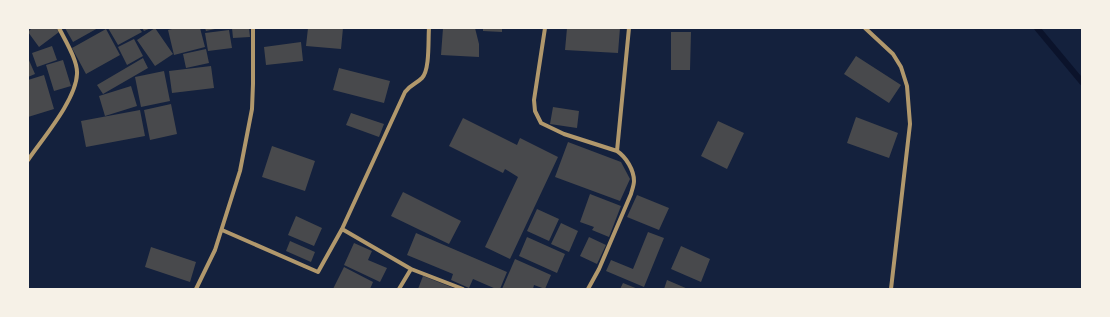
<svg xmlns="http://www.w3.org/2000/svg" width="1110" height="317" font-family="'Libre Baskerville',serif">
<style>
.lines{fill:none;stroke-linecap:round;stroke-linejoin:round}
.stream{stroke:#0b132b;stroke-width:6}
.building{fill:#48494c}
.minor{stroke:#b1986c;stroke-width:4}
</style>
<rect width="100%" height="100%" fill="#14213d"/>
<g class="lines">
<!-- stream -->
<path class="stream" d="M1037 28 1082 82"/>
</g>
<!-- building -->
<path class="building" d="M32 28H56L59 32 39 47 28 32Z
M65 28H98L73 42Z
M108 28H139L142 32 118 45Z
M142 28H151L144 31Z
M155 28 173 54 155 66 137 40Z
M176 28H200L205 47 174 55 168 30Z
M205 28H215V29L206 31Z
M232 28H249L250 37 233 38Z
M308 28H343L341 49 306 46Z
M443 28H475L479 44V57L441 55Z
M483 28H502V32L483 31Z
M567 28H620L618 53 565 50Z
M106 29 120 55 86 74 72 48Z
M229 30 232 48 208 51 205 33Z
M671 32H691L690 70H671Z
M134 39 143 56 127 65 118 47Z
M301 42 303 61 266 65 264 47Z
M52 46 57 60 37 67 32 53Z
M206 49 209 63 186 68 183 54Z
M856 56 901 85 889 103 844 74Z
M28 58 35 74 28 77Z
M143 58 148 68 103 94 97 85Z
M63 60 71 86 54 91 46 65Z
M211 66 214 88 172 93 169 71Z
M339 68 390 81 384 103 333 90Z
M164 71 170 101 141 107 135 77Z
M44 75 54 109 28 117V80Z
M131 86 137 106 105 116 99 96Z
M171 104 177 134 150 140 144 110Z
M553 107 579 111 577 128 550 124Z
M140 110 145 136 86 147 81 121Z
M351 113 384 124 379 137 346 125Z
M856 117 898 133 889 158 847 143Z
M463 118 517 145 520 138 558 157 510 259 485 247 518 177 505 169 503 173 449 146Z
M718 121 744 133 727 169 701 156Z
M568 142 621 162 630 179 620 201 555 177Z
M272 146 315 161 305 191 262 177Z
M403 192 461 221 449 244 391 216Z
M590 194 621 206 609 237 592 230 594 227 580 222Z
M637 195 669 208 659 230 627 217Z
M537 209 559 219 549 241 527 231Z
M296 216 322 228 314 246 288 235Z
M561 223 578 231 569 252 551 244Z
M648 232 664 238 644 287 606 271 611 260 633 269Z
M416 233 507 272 500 289H496L473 279 469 288 451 280 453 274 407 255Z
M527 237 565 254 557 273 519 256Z
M589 237 606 245 597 264 580 256Z
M290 241 315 252 311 262 286 251Z
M354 243 372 251 368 260 387 268 380 282 344 265Z
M681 246 710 259 701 282 671 269Z
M151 247 196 262 190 282 145 267Z
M515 259 551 275 545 289 534 285 533 289H502Z
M344 267 373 282 370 289H333Z
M423 276 456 289H418Z
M667 280 688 289H664Z
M623 283 638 289H620Z"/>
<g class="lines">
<!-- minor -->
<path class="minor" d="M545 28 534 100 535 111 541 123 564 134 617 151C626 157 634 170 634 181 634 185 632 190 631 194L599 269 588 289
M865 28 893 54 901 67 907 86 910 124 891 289
M617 151 629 28
M28 160C43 138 76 100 77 74 78 61 65 40 59 28
M342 229 411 269 463 289
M222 230 318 272 342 229 405 92C411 84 416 84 422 78 430 70 428 40 429 28
M196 289 215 250 240 171 252 109 253 84V28
M399 289 411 269"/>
</g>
<!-- border -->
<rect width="1110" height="317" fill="none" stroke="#f6f1e7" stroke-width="58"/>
</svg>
